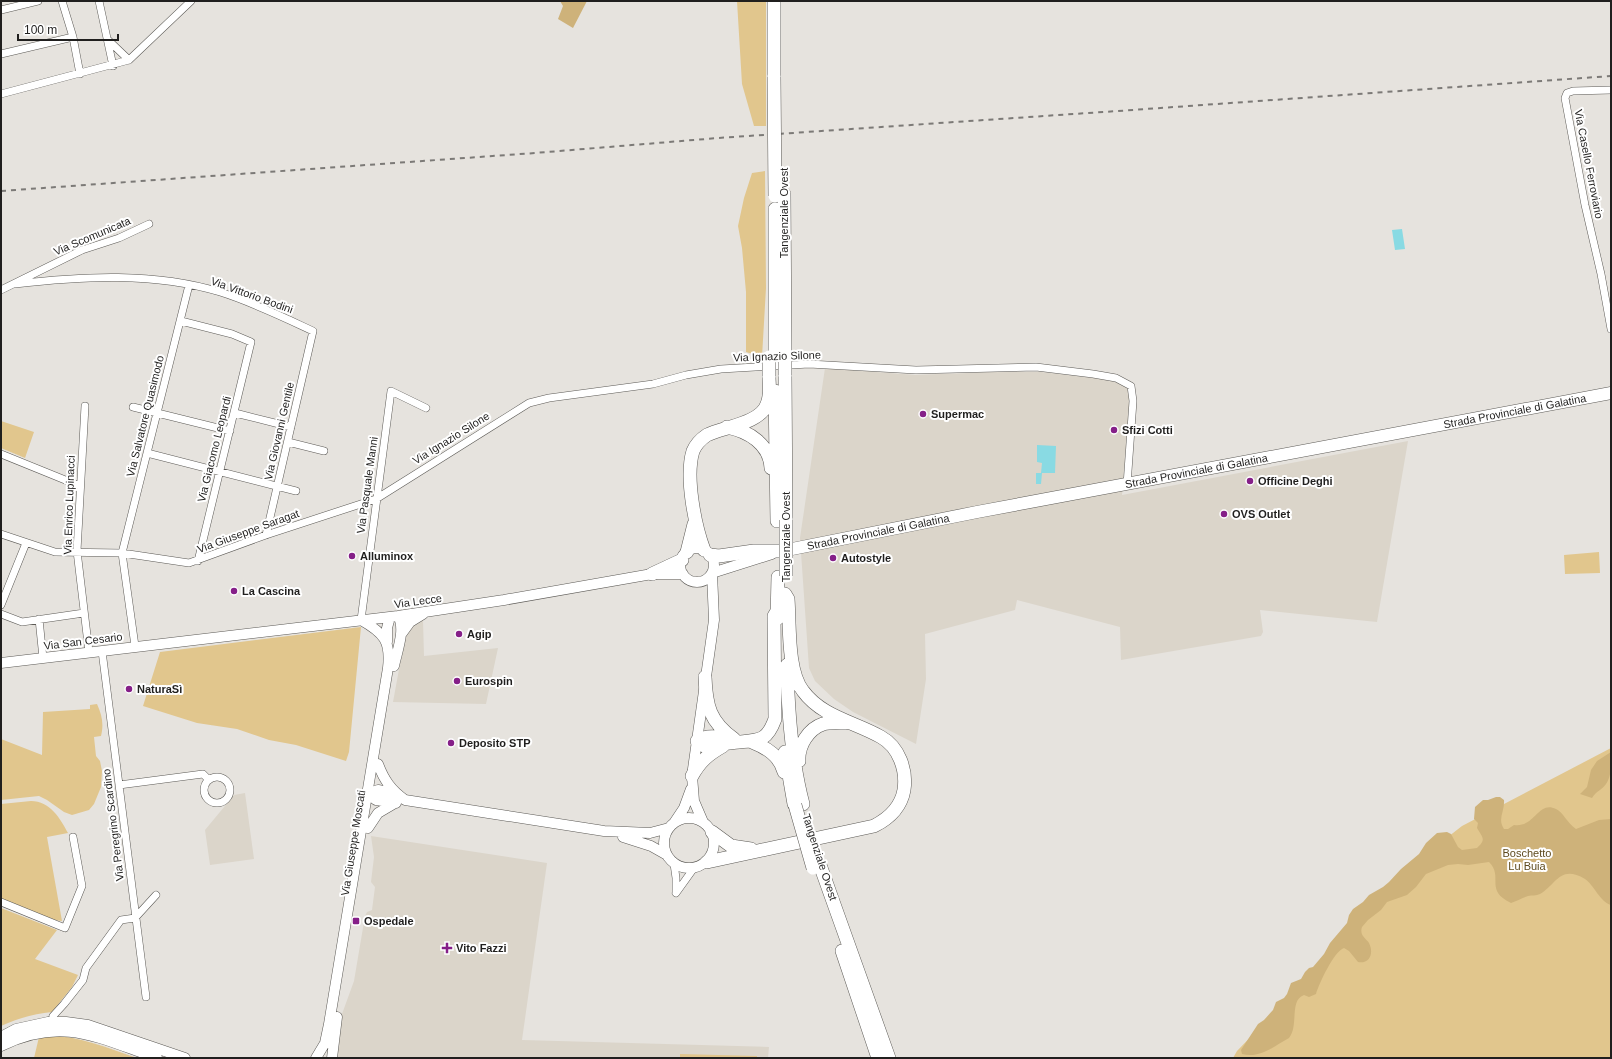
<svg xmlns="http://www.w3.org/2000/svg" width="1612" height="1059" font-family="Helvetica,sans-serif">
<style>
.built{fill:#dbd5ca}
.green{fill:#e1c68d}
.forest{fill:#ceb27a}
.water{fill:#89dae3}
.lines{fill:none;stroke-linecap:round;stroke-linejoin:round}
.street-casing{stroke:#5c5a56;stroke-width:8}
.secondary-casing{stroke:#5c5a56;stroke-width:11}
.primary-casing{stroke:#5c5a56;stroke-width:13}
.highway-casing{stroke:#5c5a56;stroke-width:14}
.street{stroke:#fff;stroke-width:7}
.secondary{stroke:#fff;stroke-width:10}
.primary{stroke:#fff;stroke-width:12}
.highway{stroke:#fff;stroke-width:13}
.rail{stroke:#7c7a77;stroke-width:2;stroke-dasharray:5 5;stroke-linecap:butt}
.highway-bridge-casing{stroke:#5c5a56;stroke-width:14;stroke-linecap:butt}
.highway-bridge{stroke:#fff;stroke-width:13}
.poi-dot{fill:#851f88;stroke:#fff;stroke-width:1.5}
.labels{text-anchor:middle;dominant-baseline:central;stroke-width:4;stroke-linejoin:round;paint-order:stroke}
.street-label{font-size:11px;fill:#201f1e;stroke:#fff}
.poi-label{font-size:11px;font-weight:bold;fill:#201f1e;stroke:#fff;text-anchor:start}
.park-label{font-size:11px;fill:#5e4a1e;stroke:#fff}
</style>
<rect width="100%" height="100%" fill="#e6e3de"/>
<!-- built -->
<path class="built" d="M825 368 915 375 994 372H1042L1111 380 1128 388 1130 398 1122 495 1408 441 1377 622 1260 610 1263 632 1261 636 1121 660 1120 627 1017 600 1015 610 925 634 926 679 916 744 853 712 834 699 815 681 809 668 800 538Z
M423 620 424 656 498 648 486 704 393 702 404 642 409 628Z
M245 793 254 859 210 865 205 830 234 795Z
M371 836 547 863 522 1040 769 1047 768 1058H337L339 1035 342 1014 354 981 365 916 367 912 372 910 375 887 371 882 374 857Z"/>
<!-- green -->
<path class="green" d="M737 1H766V126H754L742 84Z
M765 171 766 288 762 357 746 352V292L742 248 738 226 744 198 752 173Z
M1 421 34 432 25 458 1 448Z
M1599 552 1600 573 1565 574 1564 555Z
M361 627 349 752 346 761 296 745 269 740 237 729 197 723 143 706 160 652Z
M97 704C102 715 104 724 101 736L94 737 96 756 100 761 102 771 101 787 94 804 89 810 72 815 64 812 47 800 39 796 1 800V739L42 755 43 712 90 709V705Z
M1611 748V1058H1233L1237 1051 1315 970 1417 861 1462 826Z
M31 801C50 801 60 818 68 833L47 837 62 921 53 920 1 899V804Z
M1 908 57 930 35 959 78 975 72 987 52 1012C34 1014 18 1018 1 1026Z
M50 1035C81 1037 108 1048 137 1058H34L39 1037Z
M680 1054 757 1056V1058H680Z"/>
<!-- forest -->
<path class="forest" d="M560 1H587L573 28 558 19 563 6Z
M1611 752C1611 762 1612 776 1606 784 1602 790 1596 791 1592 798L1580 794 1587 787 1591 770 1597 761Z
M1496 797H1500L1504 800C1505 811 1497 819 1504 829H1508L1514 825C1535 828 1538 800 1556 809 1563 812 1567 823 1576 829L1599 820 1611 819V905C1600 902 1594 885 1585 879 1560 864 1556 885 1540 894 1536 896 1532 895 1528 896 1522 898 1517 901 1511 903 1484 890 1504 877 1489 862L1468 865 1458 864 1448 865 1426 874 1416 887 1407 895 1387 902 1381 910 1368 920 1362 927C1361 930 1361 933 1363 936 1365 939 1368 941 1369 943 1374 953 1370 964 1358 962L1349 951 1344 948C1334 951 1319 984 1316 994L1309 997 1304 995C1289 1000 1299 1026 1289 1038 1274 1046 1260 1059 1242 1054L1241 1050 1258 1024 1264 1020 1273 1010 1276 1002 1284 998 1287 994 1291 983 1301 979 1305 972 1309 968 1313 967 1324 954 1330 943 1347 923 1349 915 1353 909 1363 902 1369 895 1383 887 1389 882 1401 869 1419 854 1426 843 1437 833 1447 832 1451 834 1458 847 1462 850 1477 848C1487 839 1482 837 1477 828L1478 823 1474 819 1475 807 1483 800H1488Z"/>
<!-- water -->
<path class="water" d="M1402 229 1405 249 1395 250 1392 230Z
M1037 445 1056 446 1055 473H1042L1041 484H1036V473H1041L1042 463 1037 462Z"/>
<g class="lines">
<!-- street casing -->
<g class="street-casing">
<path id="street" d="M62 1 73 37 80 74
M99 1 113 66
M1 10 38 1
M107 39 129 60
M1 54 73 37
M1611 90 1573 91 1567 93 1565 98 1585 205 1601 274 1611 329
M1 94 129 60 191 1
M15 284C83 276 154 272 220 292 252 302 283 317 313 331L266 535
M1 290 82 250 119 238 149 224
M181 321 232 334 251 342 198 561
M85 406 77 551 89 652
M133 407 230 431
M235 413 291 427
M288 442 324 451
M147 453 296 491
M1 454 80 486
M1 534 55 552 122 553 189 563 266 535 376 499 529 403 549 398 653 384 686 375 721 369 809 364 916 370 1036 367 1093 374 1116 378 1131 386 1133 401 1127 485
M1 605 26 543
M1 614 22 622 84 613
M39 619 43 658
M361 620 391 391 426 408
M135 646 122 553 189 285
M102 651 146 997
M204 790a13 13 0 1 1 26 0a13 13 0 1 1-26 0Z
M119 785 203 774 209 780
M674 864 676 878V892
M676 893 694 868
M1 902 65 928 82 886 73 837
M53 1016 64 1004 83 980 86 968 121 920 135 918 156 895"/>
</g>
<!-- secondary casing -->
<g class="secondary-casing">
<path id="secondary" d="M680 565a17 17 0 1 1 34 0a17 17 0 1 1-34 0Z
M402 633 410 622 423 614
M387 642V628L390 617
M1 663 398 616 504 600 652 574H683
M394 666C397 651 406 629 398 616
M378 764C384 780 391 790 405 800L604 831 650 833 669 828
M394 793 378 790 368 794 376 800 396 803
M664 843a25 25 0 1 1 50 0a25 25 0 1 1-50 0Z
M703 822 694 801 692 776 714 620 712 573 772 554
M674 823 684 808 691 789
M368 828 378 813 395 803
M623 837 651 846 667 855
M1 1037 16 1029 48 1022H66L88 1025 185 1058
M1 1046C63 1016 98 1038 157 1058
M316 1058 325 1043 329 1024 388 668C391 641 384 633 361 620
M332 1058 337 1017"/>
</g>
<!-- primary casing -->
<g class="primary-casing">
<g id="primary">
<path id="s1" d="M782 551 977 512 1611 393"/>
</g>
</g>
<!-- highway casing -->
<g class="highway-casing">
<path id="highway" d="M774 1V77
M784 194 785 355
M775 357V209
M785 375 786 520
M775 391 777 521
M727 427C748 431 770 444 771 468
M704 550C695 526 685 477 693 451 696 444 701 439 707 435 724 427 761 423 767 404 771 395 769 385 769 376
M687 552 694 524
M710 555 719 556 754 551H782
M652 574 682 560
M777 619 778 577
M787 665C788 711 791 759 803 804
M705 677C706 706 710 722 734 739
M739 742C726 738 708 733 697 741L700 744 704 746C716 745 727 743 739 742 760 740 767 741 775 719L774 616 777 611
M752 742C767 748 780 756 784 772
M785 752 794 804
M799 761C798 746 808 729 823 724 830 722 839 723 846 723
M692 776C700 761 709 754 723 746
M712 832 731 846 751 849
M707 862 874 826C890 818 901 807 904 790 907 770 899 747 881 737 855 722 822 717 803 691 787 671 790 625 788 599L785 594
M820 865 889 1058
M842 951 878 1058"/>
</g>
<!-- street -->
<use href="#street" class="street"/>
<!-- secondary -->
<use href="#secondary" class="secondary"/>
<!-- primary -->
<use href="#primary" class="primary"/>
<!-- highway -->
<use href="#highway" class="highway"/>
<!-- rail -->
<path class="rail" d="M1 191 535 153 718 138 1118 111 1611 76"/>
<!-- highway-bridge casing -->
<g class="highway-bridge-casing">
<path id="highway-bridge" d="M774 77 775 196
M785 355V375
M769 376V357
M786 576V520
M795 805 813 868"/>
</g>
<!-- highway-bridge -->
<use href="#highway-bridge" class="highway-bridge"/>
</g>
<!-- markers -->
<g class="poi-dot">
<circle cx="923" cy="414" r="4"/>
<circle cx="1114" cy="430" r="4"/>
<circle cx="1250" cy="481" r="4"/>
<circle cx="1224" cy="514" r="4"/>
<circle cx="352" cy="556" r="4"/>
<circle cx="833" cy="558" r="4"/>
<circle cx="234" cy="591" r="4"/>
<circle cx="459" cy="634" r="4"/>
<circle cx="457" cy="681" r="4"/>
<circle cx="129" cy="689" r="4"/>
<circle cx="451" cy="743" r="4"/>
<rect x="352" y="917" width="8" height="8" rx="2"/>
<path d="M445 942h4v4h4v4h-4v4h-4v-4h-4v-4h4z"/>
</g>
<g class="labels">
<!-- street labels -->
<g class="street-label">
<text transform="translate(1589 164) rotate(79)">Via Casello Ferroviario</text>
<text transform="translate(784 213) rotate(-90)">Tangenziale Ovest</text>
<text transform="translate(92 236) rotate(-23)">Via Scomunicata</text>
<text transform="translate(252 295) rotate(20)">Via Vittorio Bodini</text>
<text transform="translate(777 356) rotate(-2)">Via Ignazio Silone</text>
<text stroke="none"><textPath href="#s1" startOffset="746">Strada Provinciale di Galatina</textPath></text>
<text transform="translate(145 416) rotate(-76)">Via Salvatore Quasimodo</text>
<text transform="translate(279 431) rotate(-77)">Via Giovanni Gentile</text>
<text transform="translate(451 438) rotate(-32)">Via Ignazio Silone</text>
<text transform="translate(214 449) rotate(-76)">Via Giacomo Leopardi</text>
<text stroke="none"><textPath href="#s1" startOffset="422">Strada Provinciale di Galatina</textPath></text>
<text transform="translate(367 485) rotate(-82)">Via Pasquale Manni</text>
<text transform="translate(69 505) rotate(-88)">Via Enrico Lupinacci</text>
<text transform="translate(248 531) rotate(-20)">Via Giuseppe Saragat</text>
<text stroke="none"><textPath href="#s1" startOffset="98">Strada Provinciale di Galatina</textPath></text>
<text transform="translate(786 537) rotate(-90)">Tangenziale Ovest</text>
<text transform="translate(418 601) rotate(-8)">Via Lecce</text>
<text transform="translate(83 641) rotate(-7)">Via San Cesario</text>
<text transform="translate(113 825) rotate(-97)">Via Peregrino Scardino</text>
<text transform="translate(353 843) rotate(-81)">Via Giuseppe Moscati</text>
<text transform="translate(820 857) rotate(72)">Tangenziale Ovest</text>
</g>
<!-- poi labels -->
<g class="poi-label">
<text x="931" y="414">Supermac</text>
<text x="1122" y="430">Sfizi Cotti</text>
<text x="1258" y="481">Officine Deghi</text>
<text x="1232" y="514">OVS Outlet</text>
<text x="360" y="556">Alluminox</text>
<text x="841" y="558">Autostyle</text>
<text x="242" y="591">La Cascina</text>
<text x="467" y="634">Agip</text>
<text x="465" y="681">Eurospin</text>
<text x="137" y="689">NaturaSì</text>
<text x="459" y="743">Deposito STP</text>
<text x="364" y="921">Ospedale</text>
<text x="456" y="948">Vito Fazzi</text>
</g>
<!-- park labels -->
<g class="park-label">
<text x="1527" y="853">Boschetto<tspan x="1527" dy="13">Lu Buia</tspan></text>
</g>
</g>
<!-- border -->
<rect width="1612" height="1059" fill="none" stroke="#201f1e" stroke-width="4"/>
<!-- scale -->
<path d="M18 34v6h100v-6" fill="none" stroke="#201f1e" stroke-width="2"/>
<text x="24" y="34" font-size="12" fill="#201f1e" stroke="#ffffff" stroke-width="3" paint-order="stroke">100 m</text>
</svg>
